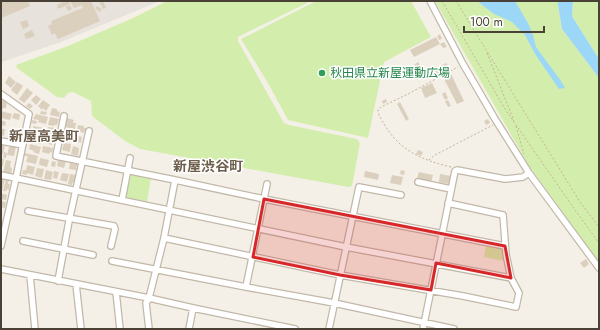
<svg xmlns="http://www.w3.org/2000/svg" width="600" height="330" font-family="Jost,'Noto Sans JP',sans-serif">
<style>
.industrial{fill:#e8e2dc}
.green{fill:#d3eeac}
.water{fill:#9dd7f8}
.building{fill:#dbcfbe}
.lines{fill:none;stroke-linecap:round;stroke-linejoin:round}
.minor-casing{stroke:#c2b8a9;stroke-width:8}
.path{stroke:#c5b398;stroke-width:1;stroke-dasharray:2 2;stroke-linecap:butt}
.minor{stroke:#fff;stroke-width:5.5}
.marked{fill:#d62828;fill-opacity:0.2;stroke:#d62828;stroke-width:3;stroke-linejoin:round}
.leisure-dot{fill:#2e9e5b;stroke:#fff;stroke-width:1.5}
.labels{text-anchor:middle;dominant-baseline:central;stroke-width:3;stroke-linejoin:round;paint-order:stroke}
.leisure-label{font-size:12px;fill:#27864d;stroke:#fff;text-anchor:start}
.quarter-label{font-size:14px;font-weight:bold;fill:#6d5e4b;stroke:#fff}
</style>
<rect width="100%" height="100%" fill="#f5f0e7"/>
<!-- industrial -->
<path class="industrial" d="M1 1H160L61 42 2 62 1 61Z"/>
<!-- green -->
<path class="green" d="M167 1H311L238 37V41L284 123 289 125 357 139 360 143 352 186 348 187 140 149 125 141 92 116 91 101 73 92 68 93 64 98 57 97 17 68 16 65 68 46 133 18Z
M316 1H411L431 37 384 62 368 138 288 120 269 85 241 39Z
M435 1H558V5L562 29 599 78V262L529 166Z
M573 1H599V59L572 16Z
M131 174 151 178 147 202 126 198Z
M486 245 503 248 505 261 484 257Z"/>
<!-- water -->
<path class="water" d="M477 1H515L528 23 533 35 536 47 561 81 565 88 559 89 535 54 525 35 512 22 494 14Z
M558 1H573L572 16 599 59V78L562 29 558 5Z"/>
<!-- building -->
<path class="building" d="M1 1H28L30 6 1 18Z
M65 1H68L70 4 58 9 57 5Z
M70 1H91L100 21 58 39 55 33 52 35 48 26 52 24 51 21 83 8 82 5 74 8Z
M99 1H103L106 8 103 9Z
M70 5 72 9 68 11 66 7Z
M97 6 102 9 99 12 95 8Z
M27 20 29 26 23 29 20 22Z
M32 30 35 36 26 39 24 34Z
M440 34 442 39 439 40 437 36Z
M436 37 440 44 414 57 410 50Z
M444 42 447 47 443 48 440 44Z
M418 62 427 77 422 79 414 65Z
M446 63 449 67 436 75 434 70Z
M451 74 464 101 457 104 443 77Z
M9 76 16 82 11 88 5 83Z
M17 82 23 86 17 95 11 90Z
M432 83 437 93 425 98 421 88Z
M27 88 33 93 24 103 19 99Z
M445 92 448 98 445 100 442 94Z
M36 95 41 99 36 105 31 100Z
M386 99 387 102 383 104 382 101Z
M1 100 7 101 6 108H3V109H1Z
M43 100 50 105 46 111 43 108 42 110 38 106Z
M448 100 451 106 448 107 445 101Z
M400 102 409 119 406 121 397 104Z
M29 103 33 106 30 109 26 106Z
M52 108 57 109V111L60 112 59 117 50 115Z
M1 111 12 114 10 120 1 118Z
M41 111 47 112 46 115 40 114Z
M14 113 20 114 19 120 12 118Z
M36 114 48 117 46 124 38 122 39 120 33 119Z
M50 117 59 119 57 125H54V126L48 125Z
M67 118 74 120 73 123H76L75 129 65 127Z
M488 119 490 123 486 125 484 121Z
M1 120 6 122 5 126 1 125Z
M32 120 37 121 36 124 31 123Z
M78 125 84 126V128L87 129V132L84 131V133L77 131Z
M33 126 44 128 43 134 33 132 34 130H33Z
M48 127 55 128 53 136 46 135Z
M1 129H5L4 136 1 135Z
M10 129 19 131 18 137 9 135Z
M66 131 74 133 72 140 65 139Z
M75 135 82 137 81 143 74 141Z
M36 137 42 139 41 144 34 143Z
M46 137 53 139 52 145 44 143Z
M64 143 71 144 70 152 62 150Z
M30 144 41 147 39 154 33 152 34 151 29 149Z
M1 145 5 146 3 154 1 153Z
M43 146 53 148 52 153 50 152 49 154 42 152Z
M73 146 79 148 78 156 71 154Z
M9 147H16L14 156 7 155Z
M418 150 423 152 421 156 416 154Z
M4 152 7 153 6 158H3Z
M25 153 38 156 36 164 26 162 28 156H24Z
M1 158 4 159 3 166 1 165Z
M40 158 49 160 47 167 39 165Z
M58 159 66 161 64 168 57 166Z
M6 160 11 161 10 167 12 168 11 175 3 173Z
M52 161 56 162 55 167 51 166Z
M70 163 77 164 76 170 69 169Z
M27 165 35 167 33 175 27 173V175L22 174 23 170H26Z
M37 168 44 169 42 178 35 176Z
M46 170 53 172 51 180 44 179Z
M401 170 405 171 404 175 400 174Z
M54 171 59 172 57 179 53 178Z
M365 171 379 174 378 180 364 177Z
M419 172 433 175 431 182 417 178Z
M62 173 69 174 67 182 60 180Z
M70 174 76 175 75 183 73 182 72 185 68 184Z
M440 174 451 176 449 184 439 182Z
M392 175 403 177 401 185 390 183Z
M1 178 5 179 2 191H1Z
M6 179 9 180 8 184H10L9 190 7 189 6 191H3Z
M1 193 7 195 6 200 1 199Z
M1 201 6 202 5 208 1 207Z
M586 259 589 264 584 268 580 263Z"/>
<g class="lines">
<!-- minor casing -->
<g class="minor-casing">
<path id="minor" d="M430 1 463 64 495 119 529 173 599 268
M1 94 29 114 16 178 1 246
M64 116 56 156 175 180 264 199 505 246
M1 141 23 145
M1 175 346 247 511 278
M418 182 451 189
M122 200 130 158
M28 211 114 226 115 229 111 246
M164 238 340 275 463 296 516 307 519 293 511 278 506 254 503 215 448 203
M23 241 93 255
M112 261 246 287 334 303 454 329
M1 269 149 298 193 308 295 329
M30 275 35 329
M58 281 69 221 89 131
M76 284 81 329
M246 287 267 184
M116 292 120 329
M149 329 146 303 149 298 164 238 175 180
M189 329 193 308
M329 329 359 187 401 195
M423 329 455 171 457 170 505 179 523 177 529 173"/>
</g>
<!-- path -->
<path class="path" d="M442 1 505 109 575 210 599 243
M456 1 525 113 580 202 599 227
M487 53 514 121
M516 126 524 154
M429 160 435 155 493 125
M451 167C422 160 400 151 384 124 382 120 378 115 378 110L381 107 408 94 458 67"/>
<!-- minor -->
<use href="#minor" class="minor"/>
</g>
<!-- marked area -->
<path class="marked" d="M264 199 505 246 511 278 436 263 431 290 340 275 253 257Z"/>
<!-- markers -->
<circle class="leisure-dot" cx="322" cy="73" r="4"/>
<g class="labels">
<!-- leisure labels -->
<g class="leisure-label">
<text x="330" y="73">秋田県立新屋運動広場</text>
</g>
<!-- quarter labels -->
<g class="quarter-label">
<text x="44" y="136">新屋高美町</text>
<text x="208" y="166">新屋渋谷町</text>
</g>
</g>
<!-- border -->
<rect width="600" height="330" fill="none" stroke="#494135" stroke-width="4"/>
<!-- scale -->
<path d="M464 26v6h80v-6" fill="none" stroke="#494135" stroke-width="2"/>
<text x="470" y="26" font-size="12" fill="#494135" stroke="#ffffff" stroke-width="3" paint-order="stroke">100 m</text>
</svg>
